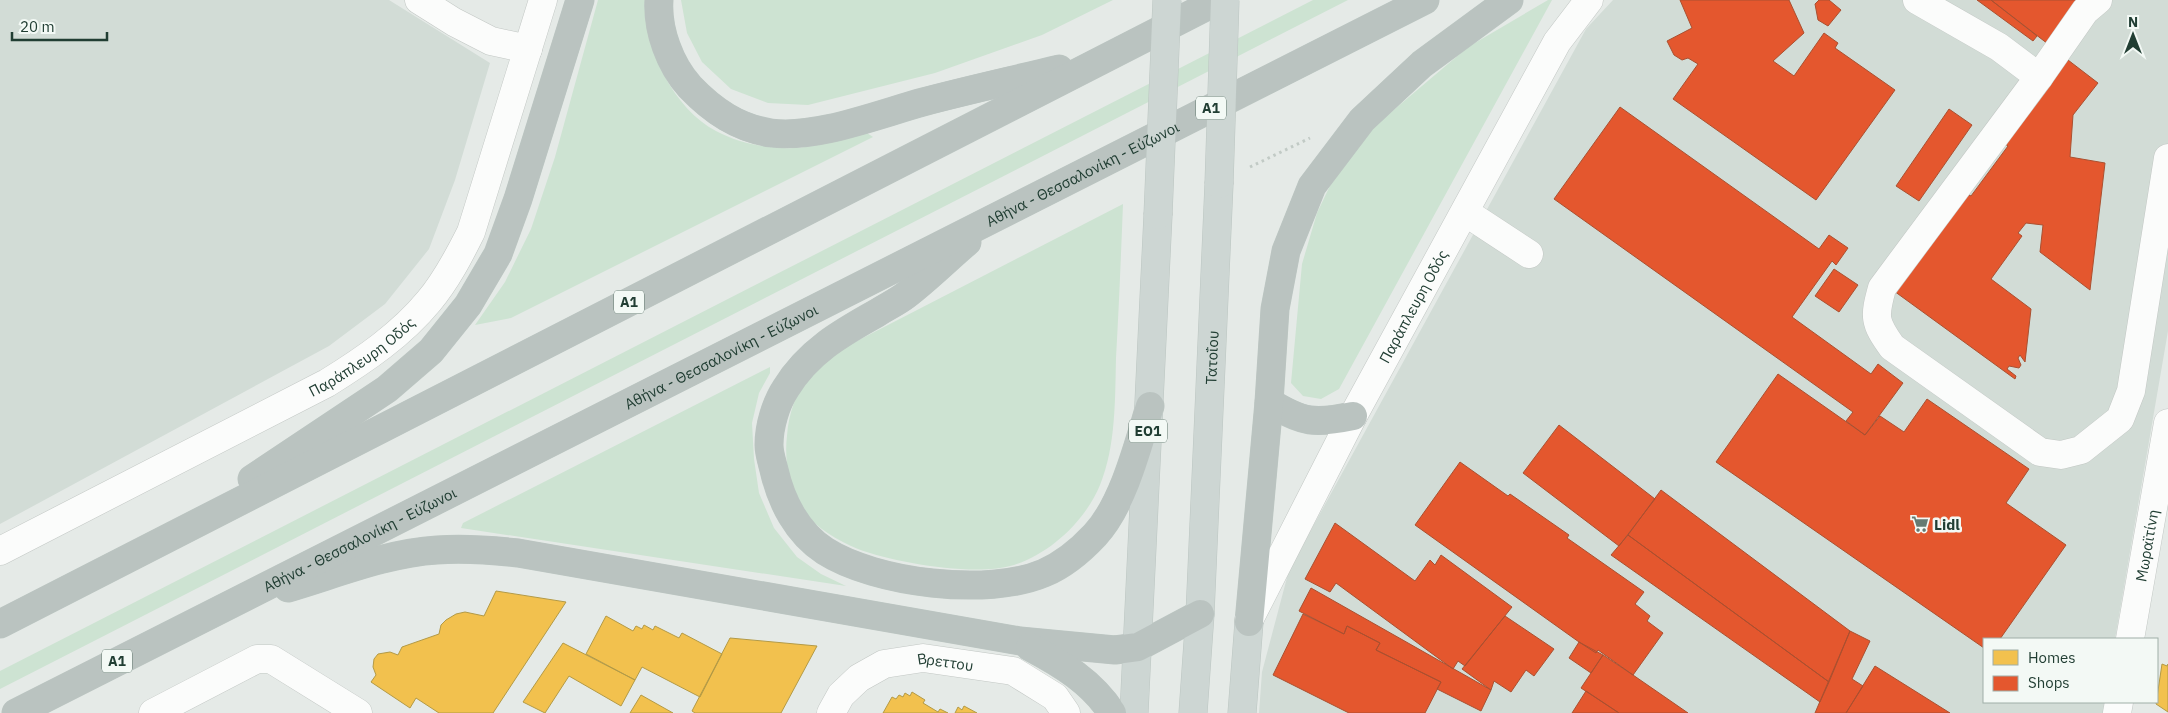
<svg xmlns="http://www.w3.org/2000/svg" width="2168" height="713" font-family="'IBM Plex Sans',sans-serif">
<style>
.built{fill:#d2dcd6}
.green{fill:#cde3d2}
.homes{fill:#f2c14e;stroke:#b39a46}
.shops{fill:#e4572e;stroke:#aa5030}
.lines{fill:none;stroke-linecap:round;stroke-linejoin:round}
.minor-casing{stroke:#c2c7c4;stroke-width:29}
.major-casing{stroke:#bcc6c2;stroke-width:29}
.highway-casing{stroke:#bcc6c2;stroke-width:29}
.path{stroke:#c1cac5;stroke-width:3;stroke-dasharray:2.5 4;stroke-linecap:butt}
.minor{stroke:#fbfcfb;stroke-width:28}
.major{stroke:#cdd6d3;stroke-width:28}
.highway{stroke:#bac3c0;stroke-width:28}
.major-bridge-casing{stroke:#bcc6c2;stroke-width:29;stroke-linecap:butt}
.major-bridge{stroke:#cdd6d3;stroke-width:28}
.labels{text-anchor:middle;dominant-baseline:central;stroke-width:5;stroke-linejoin:round;paint-order:stroke}
.shield{fill:#f3f9f5;stroke:#60766d;stroke-width:1}
.shield-label{font-size:14px;font-weight:bold;fill:#213e33}
.street-label{font-size:15px;fill:#213e33;stroke:#f3f9f5}
.poi-label{font-size:15px;font-weight:bold;fill:#213e33;stroke:#f3f9f5;text-anchor:start}
</style>
<rect width="100%" height="100%" fill="#e5eae7"/>
<!-- built -->
<path class="built" d="M0 0H389L490 63 455 180 429 249 385 304 329 346 0 524Z
M1613 0H2168V331L2115 639H1984V702H2105L2103 713H1259L1262 672 1289 570 1586 29Z"/>
<!-- green -->
<path class="green" d="M598 0H645C644 47 673 109 716 131 736 142 761 147 783 148 811 150 838 139 864 131L873 137 511 318 475 325 505 282 531 229 555 157Z
M681 0H1113L1042 35 935 73 808 105 768 103 731 89 702 62 687 33Z
M1313 0H1348L0 689V671Z
M1548 0H1552L1339 389 1321 399 1303 396 1291 383 1302 264 1317 213 1337 171 1370 130 1468 47Z
M1123 204C1121 255 1119 306 1116 358 1115 399 1116 446 1100 485 1085 521 1051 553 1014 565 976 577 895 563 858 549 838 541 817 528 804 512 789 493 784 459 787 436 791 388 814 367 853 343Z
M770 367V373L759 393 752 423 754 459 759 493 774 528 797 557 821 574 846 586 461 528 463 523Z"/>
<!-- homes -->
<path class="homes" d="M496 591 566 602 493 713H439L416 698 410 708 371 682 376 675 373 667 374 659 378 654 390 652 398 655 402 647 439 634 441 625 446 620 456 614 465 612 484 616Z
M606 616 633 631 636 626 642 629 644 625 653 630 655 626 679 638 682 633 722 654 700 697 642 667 635 680 586 654Z
M730 638 817 646 781 713H695L692 711Z
M563 643 635 680 621 706 569 676 545 713 523 702Z
M2162 664 2167 666 2168 664V712L2156 704Z
M912 692 925 700 923 703 938 712 940 709 948 713H883L892 697 896 699 899 695 903 697 905 693 910 696Z
M641 695 673 713H630Z
M964 706 977 713H955L958 707 962 710Z"/>
<!-- shops -->
<path class="shops" d="M1680 0H1789L1804 33 1773 61 1794 76 1824 33 1838 43 1835 48 1895 90 1816 200 1673 99 1698 64 1688 58 1682 60 1674 55 1667 41 1692 28Z
M1819 0H1829L1841 10 1828 26 1818 20 1815 4Z
M1977 0H1991L2037 36 2033 41Z
M1991 0H2080L2048 44Z
M2068 60 2098 83 2073 115 2070 157 2105 163 2090 290 2040 252 2043 225 2026 223 2018 233 2022 236 1991 279 2031 309 2025 362 2020 355 2018 358 2021 365 2019 368 2009 366 2007 369 2016 376 2015 379 1894 291 1967 194 1971 196 2008 146 2005 144Z
M1620 107 1819 249 1829 235 1848 248 1836 265 1832 261 1792 317 1871 374 1878 364 1903 383 1865 435 1846 421 1853 412 1554 199Z
M1949 109 1972 125 1919 201 1896 186Z
M1834 269 1858 285 1839 312 1815 296Z
M1778 374 1865 435 1880 416 1904 432 1927 399 2029 469 2006 503 2066 545 2000 639H1984V648L1716 462Z
M1559 425 1655 499 1619 546 1523 473Z
M1460 462 1508 496 1510 494 1569 535 1567 538 1644 592 1635 604 1650 616 1647 621 1663 633 1633 675 1598 650 1596 653 1579 642 1415 525Z
M1661 490 1850 631 1829 682 1628 535Z
M1335 523 1415 581 1430 560 1435 565 1441 555 1512 607 1465 666 1458 661 1453 669 1336 583 1330 592 1305 579Z
M1628 535 1829 682 1820 702 1611 555Z
M1311 588 1491 690 1481 711 1437 689 1441 682 1376 650 1380 643 1347 626 1344 634 1299 611Z
M1303 614 1344 634 1347 626 1380 643 1376 650 1441 682 1425 713H1349L1273 675Z
M1505 616 1554 649 1534 676 1526 670 1511 692 1494 681 1491 690 1462 669Z
M1850 631 1870 641 1852 679 1863 686 1846 713H1815Z
M1579 642 1603 655 1591 673 1569 658Z
M1603 655 1633 675 1688 713H1619L1581 688Z
M1875 666 1950 713H1846Z
M1586 691 1619 713H1572Z"/>
<g class="lines">
<!-- minor casing -->
<g class="minor-casing">
<g id="minor">
<path d="M419 0 454 22 491 41 528 49"/>
<path d="M1917 0 1999 47 2039 77 1882 288C1874 317 1874 322 1892 347L2040 452 2061 455 2081 450 2120 419 2131 391 2168 158"/>
<path d="M2039 77 2085 11 2098 0"/>
<path d="M1465 212 1529 254"/>
<path id="s1" d="M0 551 327 383C364 360 401 335 429 301 446 281 459 256 471 232L543 0"/>
<path id="s2" d="M1249 620 1353 416 1557 42 1589 0"/>
<path id="s3" d="M2130 639 2168 423"/>
<path d="M153 713 257 659H271L358 713"/>
<path id="s4" d="M831 713 841 695 859 678 884 664 923 658 1013 671 1055 697 1066 713"/>
<path d="M2117 713 2119 702"/>
</g>
</g>
<!-- major casing -->
<g class="major-casing">
<g id="major">
<path d="M1134 713 1158 215"/>
<path id="s5" d="M1193 713 1200 614 1219 184"/>
<path d="M1242 713 1249 622"/>
</g>
</g>
<!-- highway casing -->
<g class="highway-casing">
<g id="highway">
<path d="M659 0C657 30 670 65 690 87 713 111 738 128 771 133 816 139 879 114 923 102 968 90 1014 80 1059 69"/>
<path d="M967 242C947 259 927 279 906 295 897 302 886 307 877 313 841 333 808 352 786 388 776 403 769 426 769 445 769 453 772 462 774 470 781 501 797 533 825 551 875 583 988 597 1044 573 1063 565 1081 550 1095 535 1123 505 1138 446 1150 406"/>
<path d="M1269 402C1303 423 1315 424 1353 416"/>
<path d="M252 479 387 389 431 351 468 305 498 254 518 199 580 0"/>
<path d="M288 588C336 574 387 553 437 550 464 548 491 550 518 553L1020 641 1115 650 1138 647 1200 614"/>
<path d="M1249 622 1269 402 1275 309 1286 251 1312 186 1362 120 1422 64 1509 0"/>
<path d="M0 624 1219 0"/>
<path d="M1030 647C1062 664 1092 682 1112 713"/>
<path id="s6" d="M16 713 1425 0"/>
</g>
</g>
<!-- path -->
<path class="path" d="M1250 167 1310 138"/>
<!-- minor -->
<use href="#minor" class="minor"/>
<!-- major -->
<use href="#major" class="major"/>
<!-- highway -->
<use href="#highway" class="highway"/>
<!-- major-bridge casing -->
<g class="major-bridge-casing">
<path id="major-bridge" d="M1219 184 1225 0
M1158 215 1167 0"/>
</g>
<!-- major-bridge -->
<use href="#major-bridge" class="major-bridge"/>
</g>
<!-- icons -->
<defs>
<g id="supermarket-bare" transform="scale(1.35)"><path d="M-6-5.5h2.5l.6 2H6L4.5 2H-2.5L-4.4-4H-6ZM-1.5 3.2a1.3 1.3 0 1 0 .1 0ZM3 3.2a1.3 1.3 0 1 0 .1 0Z" fill="#667a72" stroke="#f3f9f5" stroke-width="2.5" paint-order="stroke"/></g>
</defs>
<g fill-rule="evenodd">
<use href="#supermarket-bare" x="1920" y="524"/>
</g>
<g class="labels">
<!-- shield labels -->
<g class="shield">
<rect x="1196" y="96.5" width="30" height="23" rx="4"/>
<rect x="614" y="290.5" width="30" height="23" rx="4"/>
<rect x="1129" y="419.5" width="38" height="23" rx="4"/>
<rect x="102" y="649.5" width="30" height="23" rx="4"/>
</g>
<g class="shield-label">
<text x="1211" y="108">Α1</text>
<text x="629" y="302">Α1</text>
<text x="1148" y="431">ΕΟ1</text>
<text x="117" y="661">Α1</text>
</g>
<!-- street labels -->
<g class="street-label">
<text stroke="none"><textPath href="#s6" startOffset="1195">Αθήνα - Θεσσαλονίκη - Εύζωνοι</textPath></text>
<text stroke="none"><textPath href="#s2" startOffset="354">Παράπλευρη Οδός</textPath></text>
<text stroke="none"><textPath href="#s1" startOffset="411">Παράπλευρη Οδός</textPath></text>
<text stroke="none"><textPath href="#s6" startOffset="790">Αθήνα - Θεσσαλονίκη - Εύζωνοι</textPath></text>
<text stroke="none"><textPath href="#s5" startOffset="356">Τατοΐου</textPath></text>
<text stroke="none"><textPath href="#s6" startOffset="385">Αθήνα - Θεσσαλονίκη - Εύζωνοι</textPath></text>
<text stroke="none"><textPath href="#s3" startOffset="95">Μωραϊτίνη</textPath></text>
<text stroke="none"><textPath href="#s4" startOffset="136">Βρεττου</textPath></text>
</g>
<!-- poi labels -->
<g class="poi-label">
<text x="1934" y="524">Lidl</text>
</g>
</g>
<!-- legend -->
<rect x="1983" y="638" width="175" height="65" fill="#f3f9f5" stroke="#9faea7"/>
<rect x="1993" y="650" width="25" height="15" fill="#f2c14e" stroke="#9faea7"/>
<text x="2028" y="663" font-size="15" fill="#213e33">Homes</text>
<rect x="1993" y="676" width="25" height="15" fill="#e4572e" stroke="#9faea7"/>
<text x="2028" y="688" font-size="15" fill="#213e33">Shops</text>
<!-- north arrow -->
<g transform="translate(2133 35)" stroke="#f3f9f5" stroke-width="4" paint-order="stroke">
<path d="M0-4L9 19L0 12L-9 19Z" fill="#213e33"/>
<text y="-8" font-size="14" font-weight="bold" text-anchor="middle" fill="#213e33">N</text>
</g>
<!-- scale -->
<path d="M12 32v8h95v-8" fill="none" stroke="#213e33" stroke-width="2.5"/>
<text x="20" y="32" font-size="15" fill="#213e33" stroke="#f3f9f5" stroke-width="4" paint-order="stroke">20 m</text>
</svg>
